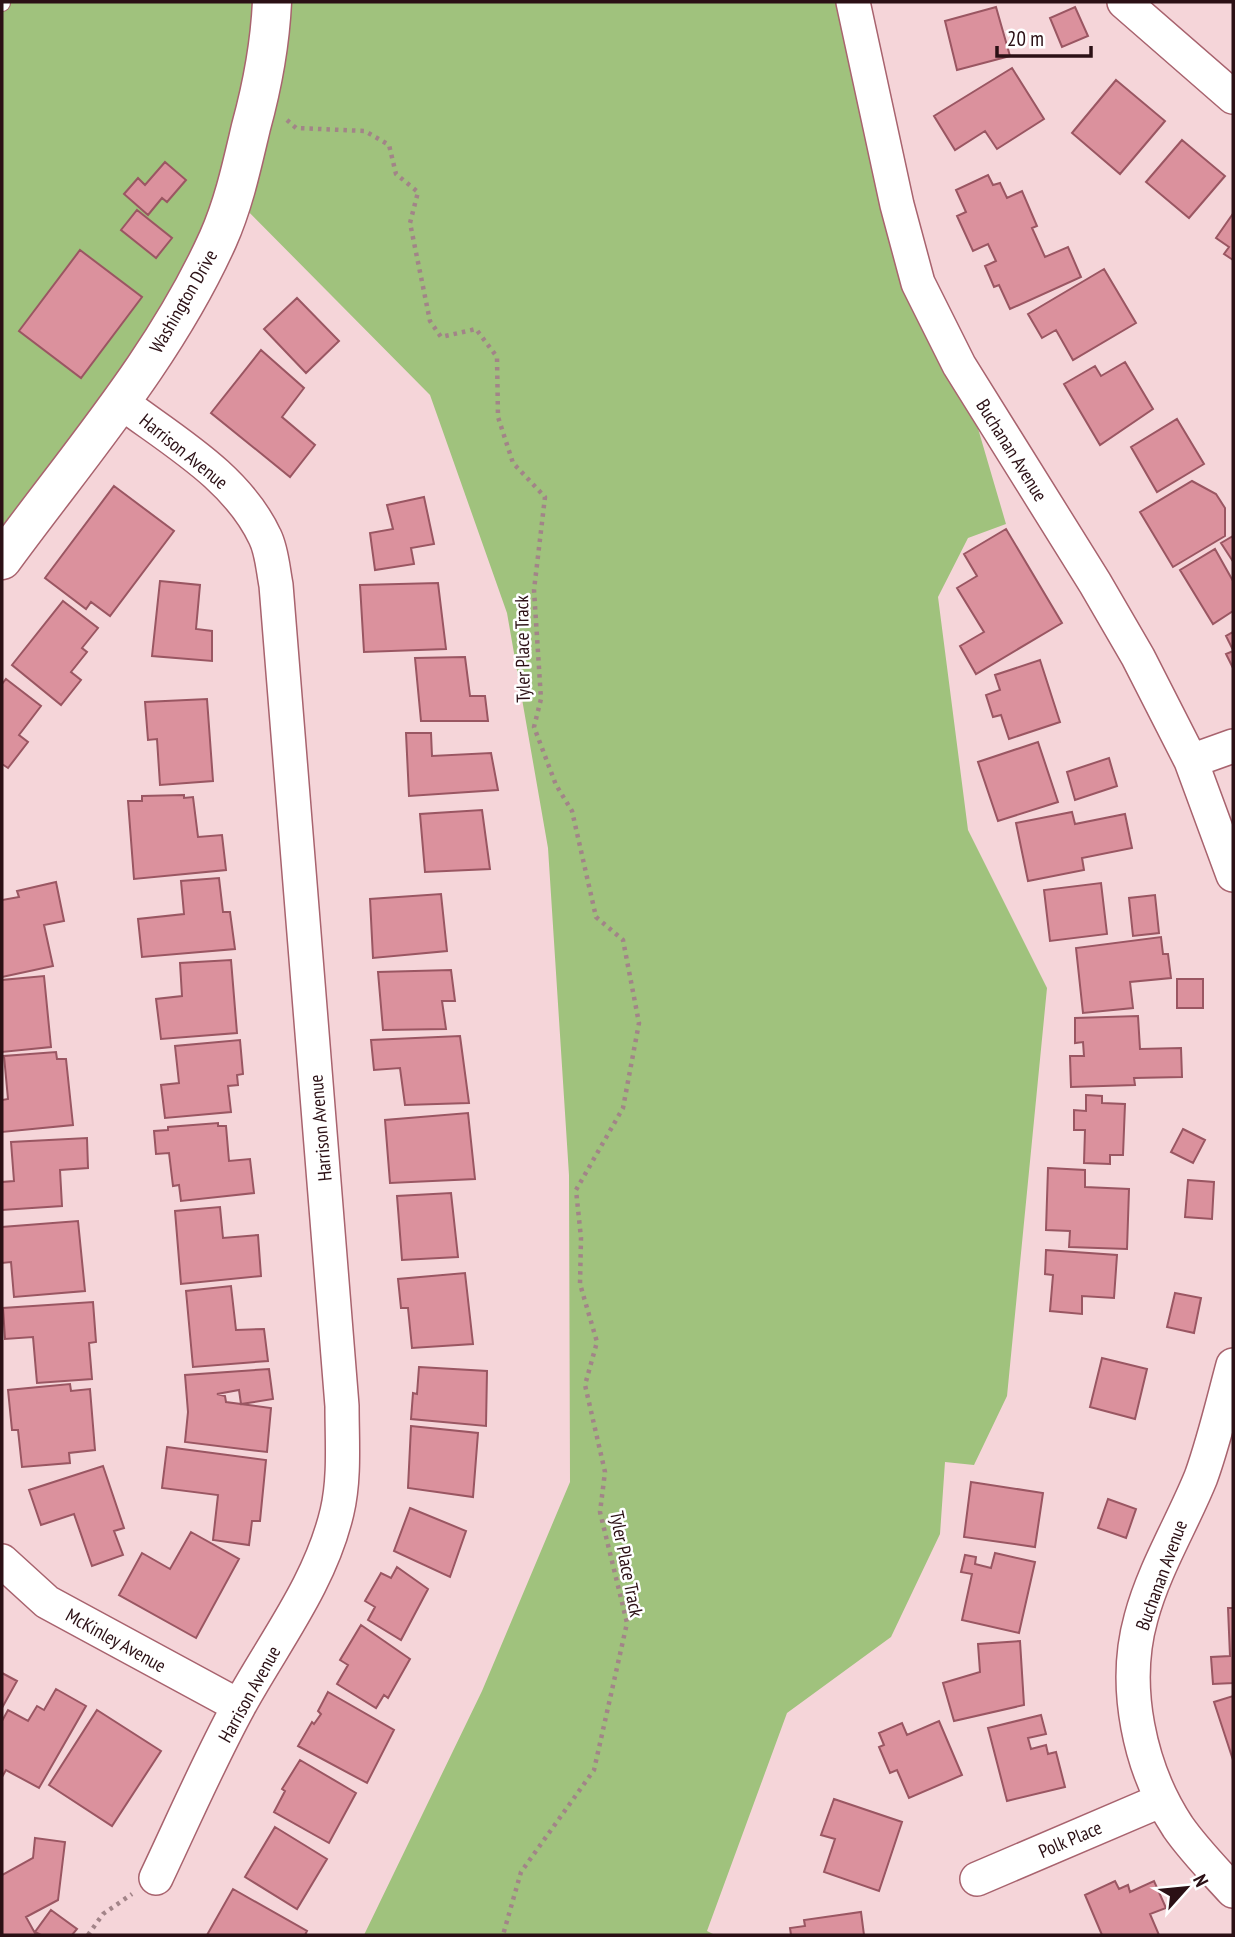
<svg xmlns="http://www.w3.org/2000/svg" width="1235" height="1937" font-family="'PT Sans Narrow',sans-serif">
<style>
.green{fill:#a0c27d}
.building{fill:#db919d;stroke:#9a5662;stroke-width:2}
.lines{fill:none;stroke-linecap:round;stroke-linejoin:round}
.lane-casing{stroke:#a8636e;stroke-width:18}
.street-casing{stroke:#a8636e;stroke-width:36}
.secondary-casing{stroke:#a8636e;stroke-width:41}
.path{stroke:#a28488;stroke-width:4.5;stroke-dasharray:3.5 5;stroke-linecap:butt}
.lane{stroke:#fff;stroke-width:16}
.street{stroke:#fff;stroke-width:33}
.secondary{stroke:#fff;stroke-width:38}
.labels{text-anchor:middle;dominant-baseline:central;stroke-width:5;stroke-linejoin:round;paint-order:stroke}
.street-label{font-size:19px;fill:#2b1015;stroke:#fff}
</style>
<rect width="100%" height="100%" fill="#f5d5d9"/>
<!-- green -->
<path class="green" d="M2 2H853L1006 524 968 538 938 597 968 830 1047 988 1007 1396 974 1465 945 1462 940 1534 891 1637 787 1713 707 1931 715 1935H364L482 1691 570 1482 569 1175 548 848 507 613 430 395 234 197 2 560Z"/>
<!-- building -->
<path class="building" d="M996 7 1010 56 957 70 945 21Z
M1075 7 1088 36 1062 47 1050 18Z
M1012 68 1044 119 997 149 985 131 955 150 934 116Z
M1116 80 1165 121 1120 174 1072 133Z
M1182 140 1225 176 1189 218 1146 182Z
M165 162 186 180 167 202 162 198 148 215 124 194 138 178 145 185Z
M988 175 993 185 1000 183 1007 198 1022 191 1037 226 1032 228 1045 257 1068 247 1081 277 1010 309 999 285 994 287 985 266 996 261 988 244 973 251 957 216 966 212 956 190Z
M137 210 172 238 156 258 121 230Z
M1232 215 1233 216V260L1224 254 1229 247 1216 238Z
M80 250 142 297 81 378 19 331Z
M1104 269 1136 323 1073 360 1056 330 1042 338 1028 314Z
M297 298 339 341 306 373 264 329Z
M261 350 304 388 282 417 315 445 290 477 211 413Z
M1125 362 1153 409 1100 445 1064 384 1095 366 1101 376Z
M1177 419 1204 464 1157 492 1131 447Z
M1192 481 1216 494 1225 508V536L1173 567 1140 512Z
M114 486 174 531 110 616 91 602 86 609 45 578Z
M424 497 434 544 411 548 414 564 375 570 370 533 393 529 387 505Z
M1006 529 1062 623 976 674 960 646 984 632 957 588 977 576 964 554Z
M1233 536V559L1232 560 1221 543Z
M1215 549 1233 581V611L1213 624 1180 570Z
M160 581 200 585 196 629 212 631V661L152 656Z
M438 583 446 649 364 652 360 585Z
M63 601 98 628 82 648 87 652 71 672 81 680 61 705 12 665Z
M1233 632V650L1226 636Z
M1233 651V668L1226 654Z
M465 657 470 696H485L488 721H421L415 658Z
M1040 660 1060 722 1009 739 1001 715 993 717 986 695 1000 690 995 675Z
M6 679 41 706 19 735 28 742 8 768 2 764V684Z
M207 699 213 781 160 785 157 739 148 740 145 702Z
M406 733H431L432 756 491 753 498 790 409 796Z
M1038 742 1058 802 998 821 978 762Z
M1109 758 1117 786 1075 800 1067 772Z
M184 795V798L193 797 198 837 222 835 226 870 134 879 128 801H142V796Z
M482 810 490 869 425 872 420 814Z
M1072 812 1075 824 1125 814 1132 848 1082 858 1084 870 1028 881 1016 823Z
M219 878 223 912H230L235 949 142 957 138 919 184 914 181 881Z
M56 882 64 921 44 925 53 966 2 977V900L19 897 17 891Z
M1101 883 1107 934 1050 941 1044 890Z
M441 894 447 951 373 958 370 899Z
M1155 895 1159 933 1133 936 1129 898Z
M1161 937 1163 954H1168L1171 978 1130 982 1133 1008 1083 1013 1076 948Z
M231 960 237 1033 161 1039 156 999 182 996 180 963Z
M451 970 455 1001H442L446 1029 383 1030 378 972Z
M44 976 51 1047 2 1052V980Z
M1177 979H1203V1008H1177Z
M1138 1016 1140 1049 1181 1048 1182 1077 1134 1078 1135 1085 1071 1087 1070 1056H1084L1083 1042 1075 1043V1018Z
M460 1036 469 1103 405 1105 400 1068 374 1070 371 1040Z
M240 1040 243 1074 237 1075 238 1085 228 1086 231 1112 165 1118 161 1085 179 1083 175 1046Z
M56 1052 57 1059H66L73 1125 2 1132V1100L8 1099 4 1056Z
M1086 1095 1102 1096V1103L1125 1104 1123 1155H1110V1164L1084 1163 1085 1130H1074V1110L1086 1111Z
M468 1113 475 1179 390 1183 385 1120Z
M218 1123V1126H226L229 1161 250 1159 254 1193 181 1201 179 1185 173 1186 169 1153 156 1154 154 1131 168 1130V1127Z
M1183 1129 1205 1140 1193 1163 1171 1152Z
M87 1138 88 1168 60 1170 62 1206 2 1210V1182L14 1181 11 1142Z
M1048 1168 1085 1170V1187L1129 1189 1127 1249 1069 1247 1070 1231 1046 1230Z
M1188 1180 1214 1182 1212 1219 1185 1217Z
M451 1193 458 1257 402 1260 397 1196Z
M220 1207 223 1238 258 1235 261 1276 181 1284 175 1211Z
M78 1221 85 1291 14 1297 11 1262 2 1263V1227Z
M1046 1250 1117 1255 1114 1298 1082 1296V1314L1050 1311 1053 1275 1045 1274Z
M465 1273 473 1344 412 1348 408 1308H401L398 1279Z
M231 1286 236 1330 264 1329 268 1361 193 1367 186 1291Z
M1175 1293 1201 1298 1194 1333 1167 1327Z
M93 1302 96 1342 89 1343 92 1379 37 1383 33 1337 5 1339 3 1308Z
M1102 1358 1147 1369 1135 1419 1090 1407Z
M419 1367 487 1371 486 1426 411 1419 413 1393 417 1394Z
M269 1369 273 1399 241 1404 239 1390 217 1394 225 1396 226 1402 271 1408 267 1452 185 1442 188 1412 185 1375Z
M70 1384 71 1391 90 1389 95 1450 69 1453 70 1463 22 1467 18 1430H12L8 1390Z
M411 1426 478 1433 473 1497 408 1488Z
M167 1447 266 1460 260 1521H252L249 1545 213 1540 218 1495 162 1488Z
M103 1466 124 1528 114 1531 123 1555 92 1566 74 1514 41 1525 29 1490Z
M971 1482 1043 1493 1035 1547 964 1537Z
M1108 1499 1136 1509 1126 1538 1098 1528Z
M410 1508 466 1531 450 1577 394 1551Z
M191 1532 239 1559 196 1638 119 1595 142 1553 170 1569Z
M995 1553 1035 1562 1019 1633 962 1620 972 1574 961 1572 965 1555 976 1557 975 1564 991 1568Z
M397 1567 428 1589 401 1640 368 1620 375 1607 365 1601 381 1573 391 1578Z
M1228 1608H1233V1683L1213 1684 1211 1657 1230 1656Z
M361 1625 410 1659 388 1698 384 1695 376 1708 337 1684 348 1665 340 1660Z
M1020 1641 1024 1705 954 1721 943 1683 980 1672 978 1644Z
M2 1673 17 1681 2 1708Z
M56 1689 86 1706 39 1788 6 1770 2 1777V1721L8 1710 28 1721 37 1706 44 1710Z
M328 1692 394 1730 367 1783 298 1746 312 1722 314 1724 321 1714 318 1711Z
M1233 1696V1760L1214 1702Z
M97 1710 161 1751 112 1826 49 1785Z
M1041 1715 1046 1734 1028 1738 1031 1749 1046 1745 1048 1754 1056 1752 1065 1787 1007 1801 988 1728Z
M939 1721 962 1775 909 1798 897 1770 890 1773 879 1747 884 1745 879 1733 902 1723 907 1735Z
M300 1760 356 1793 329 1843 274 1812 285 1791 282 1789Z
M834 1799 902 1822 879 1891 824 1872 835 1839 821 1835Z
M275 1827 327 1859 297 1909 245 1877Z
M35 1838 65 1842 58 1900 26 1917 36 1935H2V1875L33 1858Z
M1115 1881 1119 1889 1128 1885 1130 1892 1154 1881 1166 1908 1150 1914 1159 1935H1102L1085 1895Z
M233 1889 307 1931 305 1935H207Z
M51 1910 77 1929 72 1935H41L35 1932Z
M861 1912 864 1935H791L790 1928 805 1926 804 1920Z"/>
<g class="lines">
<!-- lane casing -->
<g class="lane-casing">
<path id="lane" d="M2 3V2"/>
</g>
<!-- street casing -->
<g class="street-casing">
<path id="street" d="M853 2 897 205 918 283 959 365 1095 583 1138 657 1191 761 1233 875
M1124 2 1233 97
M121 402C173 441 237 477 265 537 272 551 273 570 276 585L342 1406C342 1441 345 1478 337 1512 320 1584 274 1642 239 1706 209 1761 183 1821 156 1878
M1191 761 1233 746
M1233 1365C1223 1402 1214 1441 1201 1477 1182 1524 1154 1569 1141 1618 1122 1686 1139 1768 1178 1827 1194 1850 1214 1870 1233 1891
M2 1561 47 1602 239 1706
M977 1879 1162 1800"/>
</g>
<!-- secondary casing -->
<g class="secondary-casing">
<path id="secondary" d="M2 560C78 456 165 357 218 239 234 203 242 165 251 127 262 87 270 44 272 2"/>
</g>
<!-- path -->
<path class="path" d="M287 120 296 128 365 131 389 145 396 174 418 192 410 223 430 321 441 337 476 329 497 357 498 417 513 463 545 497 534 590 541 699 534 727 556 785 572 811 596 917 623 940 639 1023 623 1108 576 1190 581 1238 580 1284 597 1342 585 1385 605 1472 600 1512 627 1623 594 1770 521 1872 503 1935
M88 1935 103 1914 132 1894"/>
<!-- lane -->
<use href="#lane" class="lane"/>
<!-- street -->
<use href="#street" class="street"/>
<!-- secondary -->
<use href="#secondary" class="secondary"/>
</g>
<g class="labels">
<!-- street labels -->
<g class="street-label">
<text transform="translate(183 301) rotate(-60)">Washington Drive</text>
<text transform="translate(1012 450) rotate(58)">Buchanan Avenue</text>
<text transform="translate(184 451) rotate(39)">Harrison Avenue</text>
<text transform="translate(522 649) rotate(-91)">Tyler Place Track</text>
<text transform="translate(320 1128) rotate(-95)">Harrison Avenue</text>
<text transform="translate(627 1564) rotate(79)">Tyler Place Track</text>
<text transform="translate(1161 1575) rotate(-70)">Buchanan Avenue</text>
<text transform="translate(116 1640) rotate(29)">McKinley Avenue</text>
<text transform="translate(249 1694) rotate(-61)">Harrison Avenue</text>
<text transform="translate(1070 1839) rotate(-23)">Polk Place</text>
</g>
</g>
<!-- border -->
<rect width="1235" height="1937" fill="none" stroke="#2b1015" stroke-width="7"/>
<!-- north arrow -->
<g transform="translate(1186 1888) rotate(63)" stroke="#ffffff" stroke-width="5" paint-order="stroke">
<path d="M0-5L12 26L0 18L-12 26Z" fill="#2b1015"/>
<text y="-10" font-size="19" font-weight="bold" text-anchor="middle" fill="#2b1015">N</text>
</g>
<!-- scale -->
<path d="M997 46v10h94v-10" fill="none" stroke="#2b1015" stroke-width="3.5"/>
<text x="1007" y="46" font-size="21" fill="#2b1015" stroke="#ffffff" stroke-width="5" paint-order="stroke">20 m</text>
</svg>
